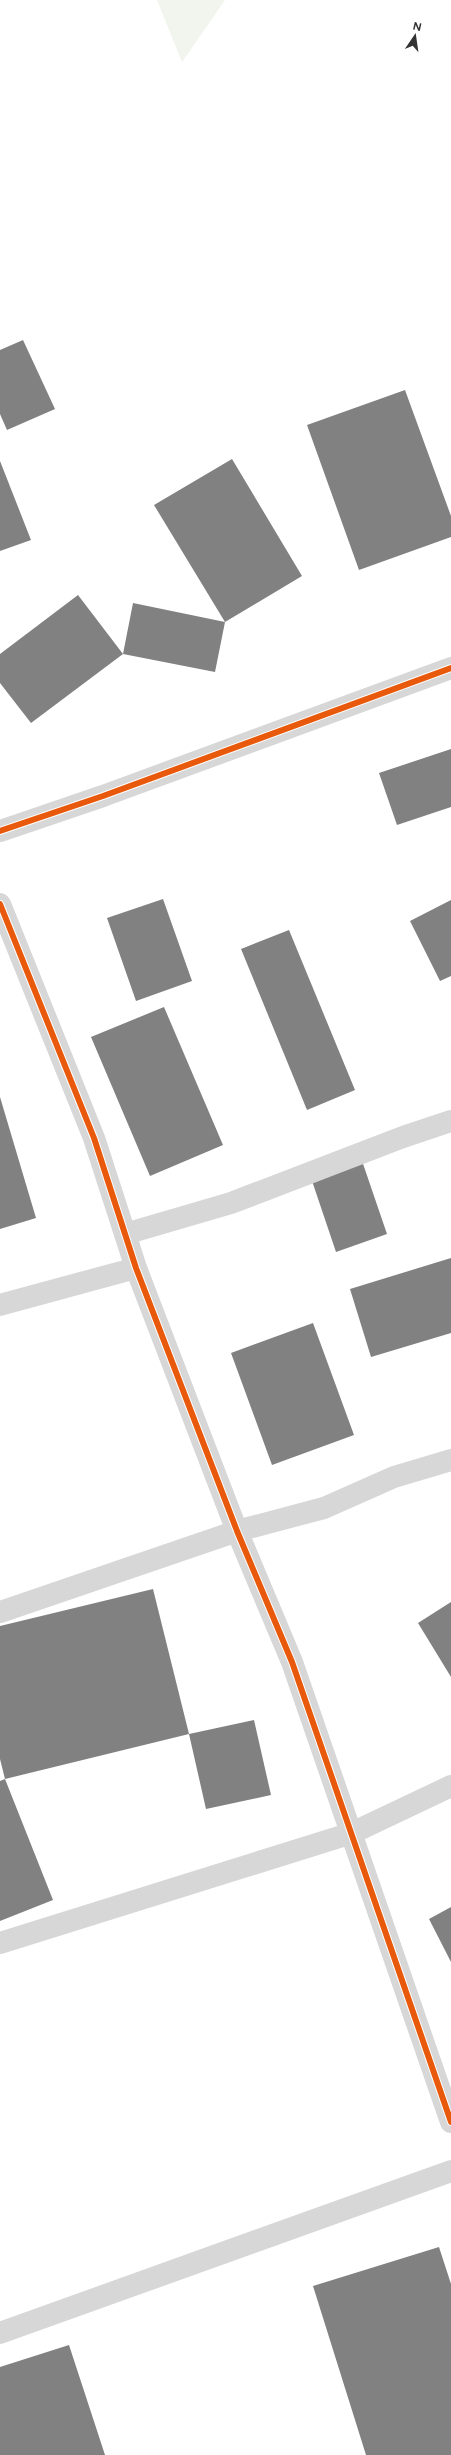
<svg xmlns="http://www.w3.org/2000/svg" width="451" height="2455" font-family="Figtree,sans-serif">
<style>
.green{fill:#f1f5ed}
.building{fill:#818181}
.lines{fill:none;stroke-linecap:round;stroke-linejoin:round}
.street{stroke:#d7d7d7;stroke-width:22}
.cycleway-casing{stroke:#fff;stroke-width:8}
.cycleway{stroke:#e8590c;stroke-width:6}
</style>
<rect width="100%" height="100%" fill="#fff"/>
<!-- green -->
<path class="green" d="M157 0H225L182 62Z"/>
<!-- building -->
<path class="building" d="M23 340 55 409 7 430 0 414V350Z
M405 390 451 516V537L359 570 307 425Z
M232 459 302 576 225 622 215 672 123 654 133 603 225 622 154 505Z
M0 461 31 540 0 551Z
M78 595 123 654 31 723 0 683V654Z
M451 749V807L397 825 379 773Z
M163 899 192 981 136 1001 107 918Z
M451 900V976L440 981 410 921Z
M289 930 355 1090 307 1110 241 949Z
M164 1007 223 1145 150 1176 91 1037Z
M0 1097 36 1218 0 1229Z
M360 1155 387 1234 336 1252 309 1172Z
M451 1258V1333L371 1357 350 1289Z
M313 1323 354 1435 272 1465 231 1353Z
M153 1589 189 1734 5 1779 53 1900 0 1921V1781L5 1779 0 1759V1626Z
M451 1602V1677L418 1623Z
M254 1720 271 1795 206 1809 189 1734Z
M451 1907V1962L429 1919Z
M439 2247 451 2284V2455H366L313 2286Z
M69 2345 105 2455H0V2367Z"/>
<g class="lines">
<!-- street -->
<path class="street" d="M0 831 103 796 451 668
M0 904 94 1138 136 1268 237 1531 292 1662 451 2122
M125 1234 231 1203 403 1137 451 1121
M0 1305 136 1268
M0 1612 237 1531 324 1508 394 1477 451 1460
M0 1943 352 1833 451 1786
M0 2333 451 2171"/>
<!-- cycleway casing -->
<g class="cycleway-casing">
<path id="cycleway" d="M0 831 103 796 451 668
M0 904 94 1138 136 1268 237 1531 292 1662 451 2122"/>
</g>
<!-- cycleway -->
<use href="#cycleway" class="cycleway"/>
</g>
<!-- north arrow -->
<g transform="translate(415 36) rotate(13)" stroke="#ffffff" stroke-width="3" paint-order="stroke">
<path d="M0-3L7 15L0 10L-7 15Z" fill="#333333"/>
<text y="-6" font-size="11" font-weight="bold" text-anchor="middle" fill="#333333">N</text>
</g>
</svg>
